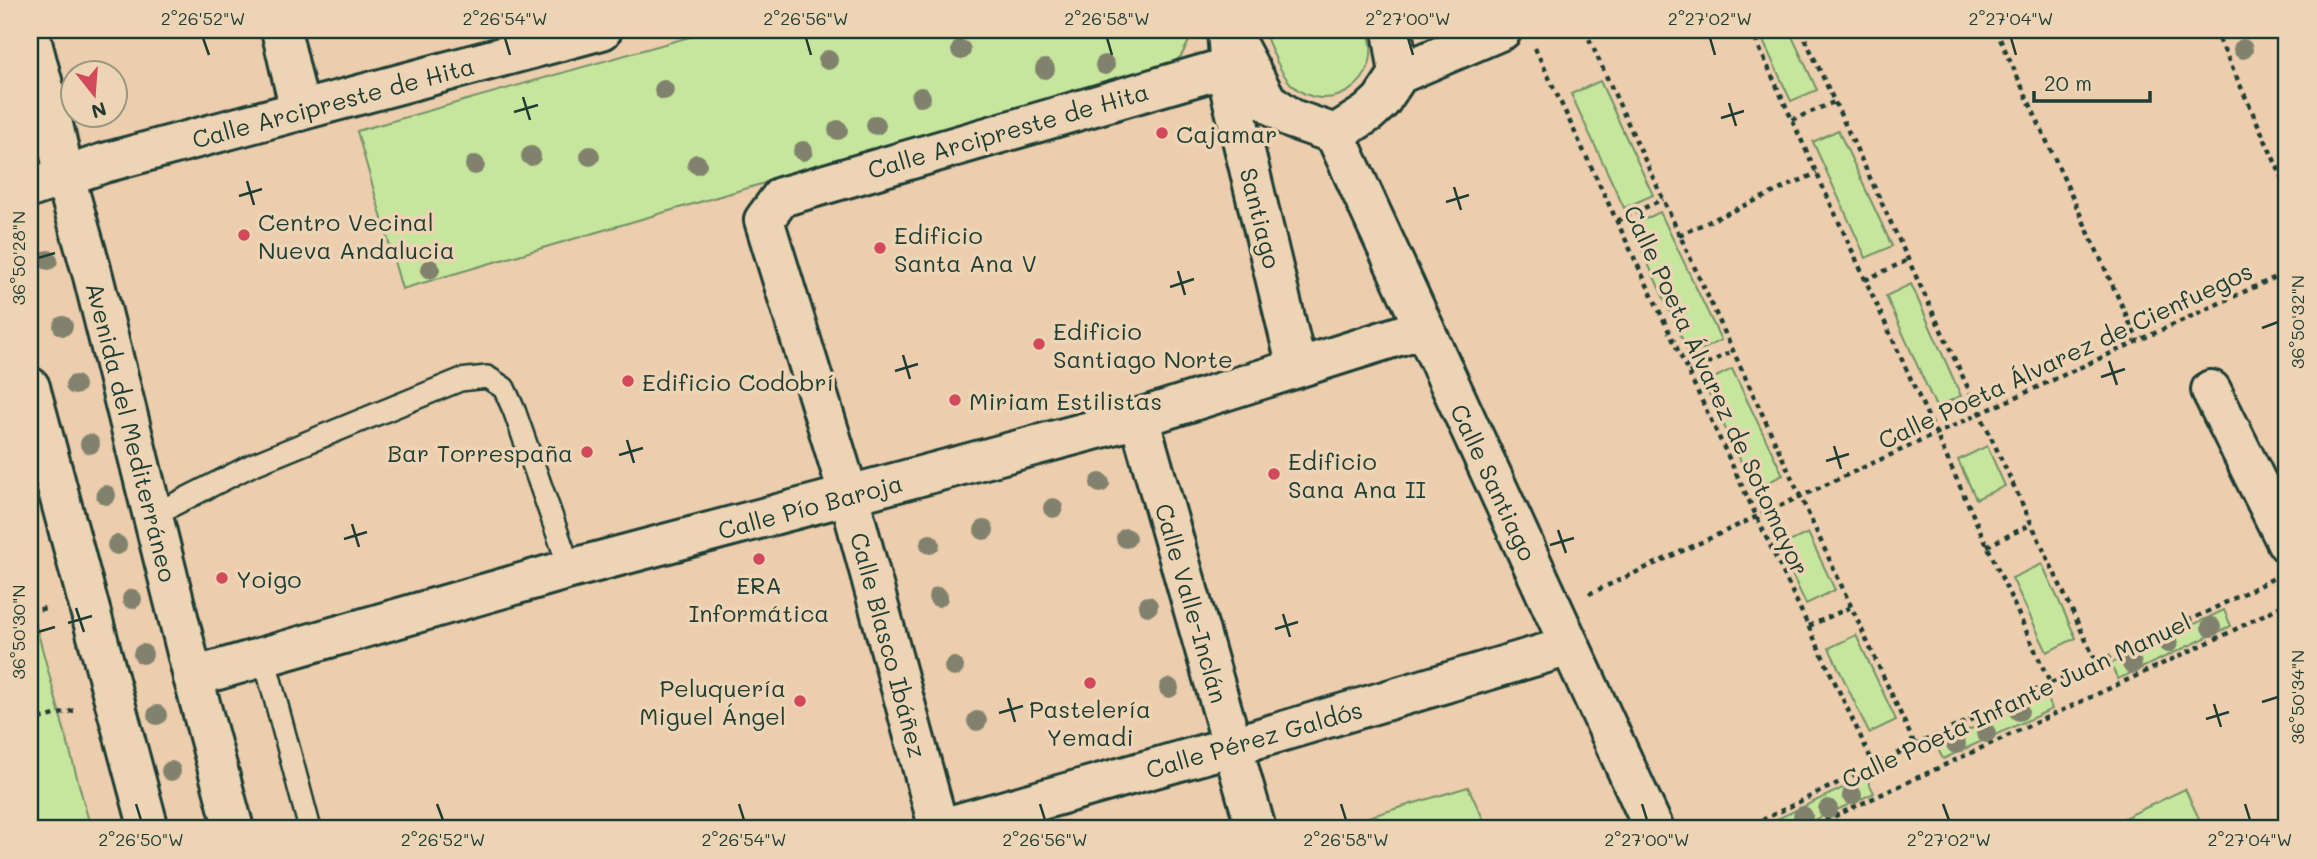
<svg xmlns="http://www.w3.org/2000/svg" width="2317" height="859" font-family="Mali,sans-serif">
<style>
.green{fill:#c7e69d;stroke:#739268;stroke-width:2}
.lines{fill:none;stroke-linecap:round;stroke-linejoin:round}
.service-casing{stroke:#1f3d34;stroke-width:26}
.minor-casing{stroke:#1f3d34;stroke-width:44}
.tertiary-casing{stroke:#1f3d34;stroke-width:44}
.primary-casing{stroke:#1f3d34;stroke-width:44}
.path{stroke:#1f3d34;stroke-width:4.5;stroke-dasharray:5 5;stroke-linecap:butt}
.service{stroke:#ecd4b4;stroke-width:21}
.minor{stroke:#ecd4b4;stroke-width:38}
.tertiary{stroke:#ecd4b4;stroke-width:38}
.primary{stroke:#ecd4b4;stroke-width:38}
.tree{fill:#80826d}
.ticks{fill:none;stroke:#1f3d34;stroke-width:2.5}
.poi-dot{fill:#d1495b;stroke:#ecd4b4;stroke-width:2.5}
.labels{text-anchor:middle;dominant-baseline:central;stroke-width:7;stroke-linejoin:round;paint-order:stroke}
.street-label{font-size:24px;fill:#1f3d34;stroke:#ecd4b4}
.poi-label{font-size:24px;fill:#1f3d34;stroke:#ecd4b4;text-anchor:start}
.neatline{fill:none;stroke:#1f3d34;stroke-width:2.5}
.ticks-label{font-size:18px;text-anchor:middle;fill:#1f3d34}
</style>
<rect width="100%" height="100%" fill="#eccdad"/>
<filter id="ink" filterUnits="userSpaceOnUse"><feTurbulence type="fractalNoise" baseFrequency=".0143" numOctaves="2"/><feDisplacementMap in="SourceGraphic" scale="14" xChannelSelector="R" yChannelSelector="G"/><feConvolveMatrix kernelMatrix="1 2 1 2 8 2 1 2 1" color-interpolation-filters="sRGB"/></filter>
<g filter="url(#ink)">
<!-- green -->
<path class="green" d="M714 30H1195L1181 56 1172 64 402 289 357 131Z
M1263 30H1367C1388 81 1327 120 1291 84 1278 70 1271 47 1263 30Z
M1758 30H1789L1817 90 1791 101Z
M1600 81 1653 195 1624 208 1571 94Z
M1838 130 1892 246 1866 258 1813 142Z
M1660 212 1721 340 1690 356 1631 226Z
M1911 284 1961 396 1936 407 1886 296Z
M1732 369 1783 475 1754 489 1704 383Z
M1987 446 2005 486 1976 499 1958 460Z
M1808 533 1835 590 1806 604 1779 547Z
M2042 564 2076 638 2047 652 2012 578Z
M30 604 91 829H30Z
M2224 610 2231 626 2118 679 2110 664Z
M1856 635 1896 720 1869 733 1829 648Z
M2046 694 2052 709 1943 759 1936 745Z
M1866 777 1874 793 1795 829H1756Z
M1468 787 1488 829H1357L1355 821Z
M2185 789 2204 829H2101Z"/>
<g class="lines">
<!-- service casing -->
<g class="service-casing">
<path id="service" d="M153 515 252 465 460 380 487 377 504 388 514 410 570 569
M264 657 310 829"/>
</g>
<!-- minor casing -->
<g class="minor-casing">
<path id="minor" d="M281 30 300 111
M1225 68 1297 368
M2211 390 2287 543
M1139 418 1256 829
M193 677 570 569 1139 418 1424 328
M938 829 1233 746 1570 646
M939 829 849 496 764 220 781 197 1225 68 1229 58 1227 30"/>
</g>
<!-- tertiary casing -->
<g class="tertiary-casing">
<path id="tertiary" d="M1229 30 1267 101 1292 119 1335 134 1368 113 1381 101 1399 74 1392 30
M1399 74 1502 30
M1335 134 1654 829
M30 188 104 163 602 30"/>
</g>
<!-- primary casing -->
<g class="primary-casing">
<path id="primary" d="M30 35 49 107 65 177 93 276 193 677 234 829
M30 387 149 829"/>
</g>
<!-- path -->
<path class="path" d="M1585 30 1915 745
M1751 30 2050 683
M1801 30 2096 662
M1996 30 2138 341
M2215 30 2287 188
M1535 48 1874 765
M1792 120 1834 102
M1617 221 1663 199
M1679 235 1817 173
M1865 280 1908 260
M1689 373 1733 351
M1987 546 2032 524
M1589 594 2287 272
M30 612 49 607
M1809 626 1851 607
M30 721 76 710
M1744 829 1915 745 2209 611 2274 578
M1807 829 2222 636 2287 603"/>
<!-- service -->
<use href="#service" class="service"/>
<!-- minor -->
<use href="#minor" class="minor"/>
<!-- tertiary -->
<use href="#tertiary" class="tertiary"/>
<!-- primary -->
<use href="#primary" class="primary"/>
</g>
<!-- trees -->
<g class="tree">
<circle cx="2243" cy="49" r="10"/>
<circle cx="961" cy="50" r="10"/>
<circle cx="828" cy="60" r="10"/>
<circle cx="1105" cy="65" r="10"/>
<circle cx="1045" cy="69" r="10"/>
<circle cx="664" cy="90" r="10"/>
<circle cx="921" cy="97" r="10"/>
<circle cx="876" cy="125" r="10"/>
<circle cx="838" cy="130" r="10"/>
<circle cx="803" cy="151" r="10"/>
<circle cx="531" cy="156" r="10"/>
<circle cx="590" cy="156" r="10"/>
<circle cx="697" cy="164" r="10"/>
<circle cx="475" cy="165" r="10"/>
<circle cx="48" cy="260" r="10"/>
<circle cx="430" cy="269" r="10"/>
<circle cx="63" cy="326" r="10"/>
<circle cx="75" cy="385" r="10"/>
<circle cx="90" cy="444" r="10"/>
<circle cx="1100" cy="483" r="10"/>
<circle cx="106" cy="495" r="10"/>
<circle cx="1053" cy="508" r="10"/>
<circle cx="984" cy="530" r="10"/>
<circle cx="1126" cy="538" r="10"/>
<circle cx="930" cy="544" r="10"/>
<circle cx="117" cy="545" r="10"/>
<circle cx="938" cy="597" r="10"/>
<circle cx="132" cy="599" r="10"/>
<circle cx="1148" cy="606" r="10"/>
<circle cx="2211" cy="627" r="10"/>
<circle cx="2168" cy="643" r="10"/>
<circle cx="143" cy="654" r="10"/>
<circle cx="2132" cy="664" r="10"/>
<circle cx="954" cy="667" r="10"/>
<circle cx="1169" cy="688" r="10"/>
<circle cx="2019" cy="711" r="10"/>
<circle cx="157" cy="715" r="10"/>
<circle cx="977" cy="721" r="10"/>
<circle cx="1986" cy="733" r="10"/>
<circle cx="1956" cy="744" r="10"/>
<circle cx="171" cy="771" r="10"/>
<circle cx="1852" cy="795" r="10"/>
<circle cx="1828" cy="809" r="10"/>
<circle cx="1803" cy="816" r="10"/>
</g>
</g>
<!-- ticks -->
<path class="ticks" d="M203 38 209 55M505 38 510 55M806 38 811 55M1107 38 1112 55M1408 38 1413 55M1710 38 1715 55M2011 38 2016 55M523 97 530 120M1729 103 1736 126M514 112 538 105M1721 118 1744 111M247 181 254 205M1454 187 1461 210M239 196 262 189M1446 202 1469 195M38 258 55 253M1178 271 1185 295M1170 287 1194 279M2262 328 2278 322M903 355 910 379M2109 361 2117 385M895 371 918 364M2101 377 2125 369M627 440 634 463M1834 446 1841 469M619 455 643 448M1826 461 1849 454M352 524 359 547M1558 530 1566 553M344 539 367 532M1550 545 1574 538M76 608 84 632M1283 614 1290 637M68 623 92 616M1275 629 1298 622M38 632 55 627M1008 698 1015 722M2262 702 2278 697M2214 704 2221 727M999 713 1023 706M2206 719 2229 712M136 804 141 820M437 804 443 820M739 804 744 820M1040 804 1045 820M1341 804 1346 820M1642 804 1647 820M1943 804 1949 820M2245 804 2250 820"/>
<!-- markers -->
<g class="poi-dot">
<circle cx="1162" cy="133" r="7"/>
<circle cx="244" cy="235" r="7"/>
<circle cx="880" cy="248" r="7"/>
<circle cx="1039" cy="344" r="7"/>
<circle cx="628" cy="381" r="7"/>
<circle cx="955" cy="400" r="7"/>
<circle cx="587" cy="452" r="7"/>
<circle cx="1274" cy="474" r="7"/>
<circle cx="759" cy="559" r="7"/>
<circle cx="222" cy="578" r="7"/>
<circle cx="1090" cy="683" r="7"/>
<circle cx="800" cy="701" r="7"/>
</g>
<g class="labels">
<!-- street labels -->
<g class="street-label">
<text transform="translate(333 102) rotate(-15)">Calle Arcipreste de Hita</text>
<text transform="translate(1008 130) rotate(-16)">Calle Arcipreste de Hita</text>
<text transform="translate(1261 218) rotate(76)">Santiago</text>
<text transform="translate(2065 355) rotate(-25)">Calle Poeta Álvarez de Cienfuegos</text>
<text transform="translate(1717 390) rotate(65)">Calle Poeta Álvarez de Sotomayor</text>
<text transform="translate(132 432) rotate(76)">Avenida del Mediterráneo</text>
<text transform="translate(1494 482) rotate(65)">Calle Santiago</text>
<text transform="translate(810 506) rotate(-15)">Calle Pío Baroja</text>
<text transform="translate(1192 603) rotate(74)">Calle Valle-Inclán</text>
<text transform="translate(889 645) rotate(75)">Calle Blasco Ibáñez</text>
<text transform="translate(2016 700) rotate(-25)">Calle Poeta Infante Juan Manuel</text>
<text transform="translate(1254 739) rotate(-16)">Calle Pérez Galdós</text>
</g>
<!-- poi labels -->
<g class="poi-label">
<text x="1176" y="133">Cajamar</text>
<text x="258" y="221">Centro Vecinal<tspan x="258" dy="28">Nueva Andalucia</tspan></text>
<text x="894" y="234">Edificio<tspan x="894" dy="28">Santa Ana V</tspan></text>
<text x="1053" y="330">Edificio<tspan x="1053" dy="28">Santiago Norte</tspan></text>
<text x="642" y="381">Edificio Codobrí</text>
<text x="969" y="400">Miriam Estilistas</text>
<text x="573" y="452" text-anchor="end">Bar Torrespaña</text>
<text x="1288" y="460">Edificio<tspan x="1288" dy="28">Sana Ana II</tspan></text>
<text x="236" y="578">Yoigo</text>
<text x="759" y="584" text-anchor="middle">ERA<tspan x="759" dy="28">Informática</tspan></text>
<text x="786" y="687" text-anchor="end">Peluquería<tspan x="786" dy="28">Miguel Ángel</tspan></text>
<text x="1090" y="708" text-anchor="middle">Pastelería<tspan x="1090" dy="28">Yemadi</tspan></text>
</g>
</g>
<!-- margin -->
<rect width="2317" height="859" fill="none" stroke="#ecd4b4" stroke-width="77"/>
<!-- north arrow -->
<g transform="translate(94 94) rotate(163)"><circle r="33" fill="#ecd4b4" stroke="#9a9881" stroke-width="2"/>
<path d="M0-5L12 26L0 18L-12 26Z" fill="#d1495b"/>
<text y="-10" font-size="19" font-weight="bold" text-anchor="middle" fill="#1f3d34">N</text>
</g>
<!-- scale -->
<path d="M2034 91v10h116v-10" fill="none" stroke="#1f3d34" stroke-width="3.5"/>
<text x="2044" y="91" font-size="21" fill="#1f3d34" stroke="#ecd4b4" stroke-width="5" paint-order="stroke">20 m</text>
<rect x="38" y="38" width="2240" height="782" class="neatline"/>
<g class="ticks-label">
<text x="203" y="25">2°26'52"W</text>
<text x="505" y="25">2°26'54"W</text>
<text x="806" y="25">2°26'56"W</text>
<text x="1107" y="25">2°26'58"W</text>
<text x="1408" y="25">2°27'00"W</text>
<text x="1710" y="25">2°27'02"W</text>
<text x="2011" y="25">2°27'04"W</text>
<text transform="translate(19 258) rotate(-90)" y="6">36°50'28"N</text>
<text transform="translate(2298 322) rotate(-90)" y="6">36°50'32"N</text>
<text transform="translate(19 632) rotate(-90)" y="6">36°50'30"N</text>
<text transform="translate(2298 697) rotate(-90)" y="6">36°50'34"N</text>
<text x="141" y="846">2°26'50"W</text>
<text x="443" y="846">2°26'52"W</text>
<text x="744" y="846">2°26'54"W</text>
<text x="1045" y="846">2°26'56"W</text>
<text x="1346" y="846">2°26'58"W</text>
<text x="1647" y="846">2°27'00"W</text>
<text x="1949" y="846">2°27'02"W</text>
<text x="2250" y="846">2°27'04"W</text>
</g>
</svg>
